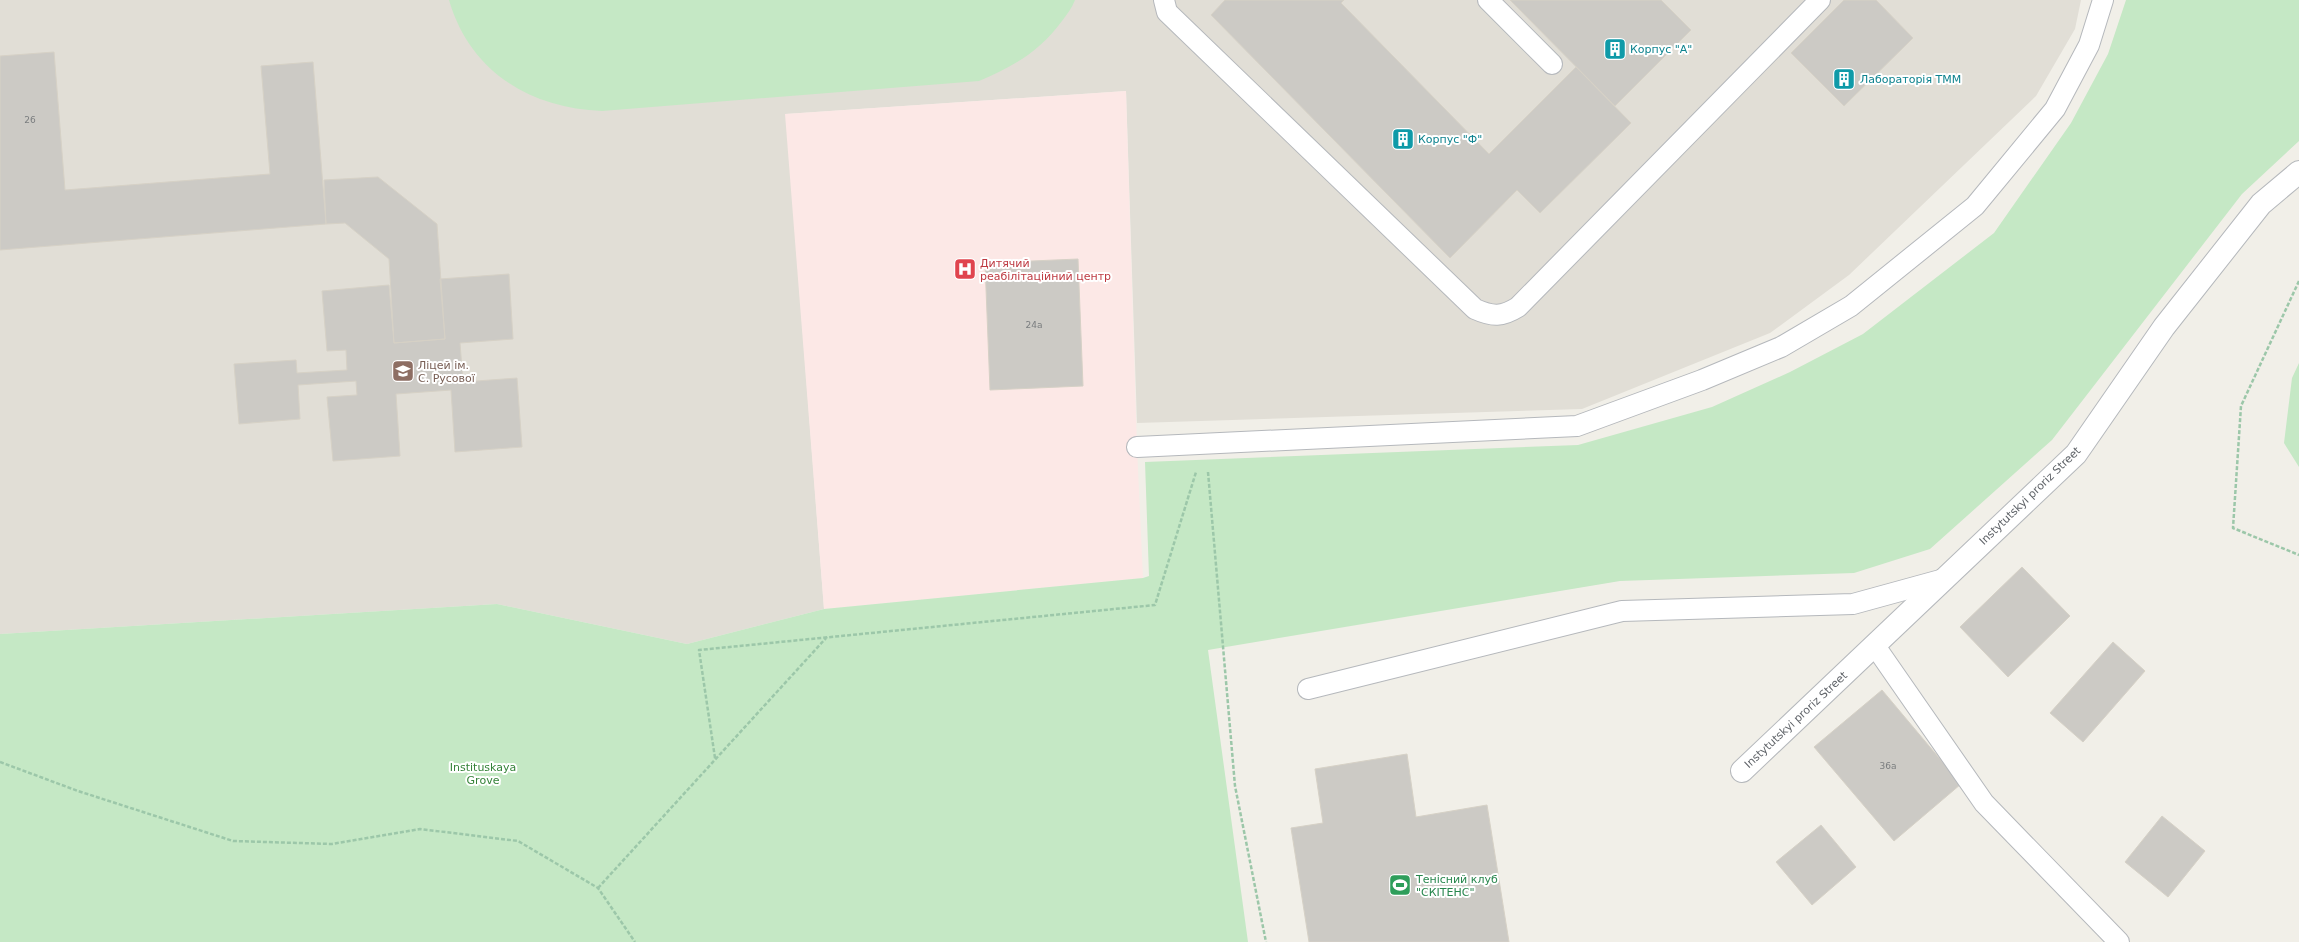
<svg xmlns="http://www.w3.org/2000/svg" width="2299" height="942" font-family="'DejaVu Sans',sans-serif">
<style>
.education{fill:#e1ded6}
.medical{fill:#fce8e6}
.green{fill:#c5e8c5}
.building{fill:#cccac5;stroke:#d6d1c6}
.lines{fill:none;stroke-linecap:round;stroke-linejoin:round}
.service-casing{stroke:#b5b8bc;stroke-width:22}
.minor-casing{stroke:#b5b8bc;stroke-width:24}
.path{stroke:#9cc7a9;stroke-width:2.5;stroke-dasharray:4 2;stroke-linecap:butt}
.service{stroke:#fff;stroke-width:20}
.minor{stroke:#fff;stroke-width:22}
.labels{text-anchor:middle;dominant-baseline:central;stroke-width:4;stroke-linejoin:round;paint-order:stroke}
.number-label{font-size:9px;fill:#7a7d7f}
.culture-label{font-size:11px;fill:#0d838f;stroke:#fff;text-anchor:start}
.health-label{font-size:11px;fill:#be3a42;stroke:#fff;text-anchor:start}
.education-label{font-size:11px;fill:#785e54;stroke:#fff;text-anchor:start}
.street-label{font-size:11px;fill:#5f6368;stroke:#fff}
.park-label{font-size:11px;fill:#348238;stroke:#fff}
.leisure-label{font-size:11px;fill:#27864d;stroke:#fff;text-anchor:start}
</style>
<rect width="100%" height="100%" fill="#f1efe8"/>
<!-- education -->
<path class="education" d="M0 0H2081L2075 29 2036 96 1849 275 1770 333 1582 409 1137 423 1126 91 786 114 824 609 687 644 497 604 0 634Z"/>
<!-- medical -->
<path class="medical" d="M1126 91 1137 447 1143 578 824 609 785 114Z"/>
<!-- green -->
<path class="green" d="M449 0H1075C1072 8 1067 14 1062 21 1040 51 1013 67 979 81L602 111C530 108 470 72 449 0Z
M2126 0H2299V141L2242 194 2052 440 1930 549 1854 573 1620 581 1208 650 1248 942H0V634L497 604 687 644 824 609 1143 578 1149 576 1145 462 1578 445 1712 407 1790 372 1863 334 1994 233 2071 123 2108 54Z
M2299 363V467L2284 443 2292 378Z"/>
<!-- building -->
<path class="building" d="M1225 0H1344L1341 3 1489 154 1576 67 1631 123 1540 213 1517 190 1450 258 1211 15Z
M1510 0H1661L1691 30 1615 106Z
M1844 0H1876L1913 38 1844 106 1791 53Z
M54 52 65 190 270 174 261 66 313 62 326 224 0 250V56Z
M378 177 437 224 445 339 394 343 389 259 345 223 326 224 324 180Z
M1078 259 1083 386 990 390 985 263Z
M509 274 513 339 460 343 463 382 517 378 522 447 455 452 451 390 396 394 400 456 333 461 327 397 357 395 356 381 298 385 300 419 239 424 234 364 296 360 297 373 347 370 346 350 327 351 322 291 389 285 394 343 445 339 440 279Z
M2022 567 2070 616 2008 677 1960 627Z
M2113 642 2145 671 2083 742 2050 713Z
M1882 690 1961 784 1894 841 1814 747Z
M1407 754 1416 817 1487 805 1509 942H1309L1291 828 1323 823 1315 769Z
M2162 816 2205 851 2168 897 2125 862Z
M1821 825 1856 867 1812 905 1776 862Z"/>
<g class="lines">
<!-- service casing -->
<g class="service-casing">
<path id="service" d="M1164 0 1167 12 1475 309C1493 317 1502 317 1518 307L1820 0
M1488 0 1552 64
M1137 447 1577 426 1702 380 1781 347 1851 306 1975 206 2055 109 2089 45 2103 0
M1875 646 1984 803 2119 942
M1308 689 1622 611 1853 604 1944 579"/>
</g>
<!-- minor casing -->
<g class="minor-casing">
<path id="minor" d="M1742 771 2076 454 2164 327 2261 204 2299 172"/>
</g>
<!-- path -->
<path class="path" d="M2299 281 2241 406 2233 528 2299 555
M1208 472 1235 786 1266 942
M715 758 699 650 1155 605 1196 472
M0 762 78 791 233 841 332 844 420 829 518 841 598 888 635 942
M598 888 827 637"/>
<!-- service -->
<use href="#service" class="service"/>
<!-- minor -->
<use href="#minor" class="minor"/>
</g>
<!-- icons -->
<defs>
<g id="building-square" transform="scale(1.15)"><rect x="-9" y="-9" width="18" height="18" rx="4" fill="#0f9aa8" stroke="#fff"/><path d="M-4-6H4V6H1V3H-1V6H-4ZM-2.5-4.3h1.7v1.8h-1.7ZM.8-4.3h1.7v1.8H.8ZM-2.5-1h1.7V.8h-1.7ZM.8-1h1.7V.8H.8Z" fill="#fff"/></g>
<g id="hospital-square" transform="scale(1.15)"><rect x="-9" y="-9" width="18" height="18" rx="4" fill="#e0444e" stroke="#fff"/><path d="M-5-5h3v3.5h4V-5h3V5h-3V1.5h-4V5h-3Z" fill="#fff"/></g>
<g id="school-square" transform="scale(1.15)"><rect x="-9" y="-9" width="18" height="18" rx="4" fill="#8d6e63" stroke="#fff"/><path d="M0-5L7-2L0 1L-7-2ZM-4 1L0 2.5L4 1V4Q0 6-4 4Z" fill="#fff"/></g>
<g id="stadium-square" transform="scale(1.15)"><rect x="-9" y="-9" width="18" height="18" rx="4" fill="#2e9e5b" stroke="#fff"/><path d="M0-5a6.5 5 0 1 0 0 10a6.5 5 0 1 0 0-10ZM-3.5-1.8h7v3.6h-7Z" fill="#fff"/></g>
</defs>
<g fill-rule="evenodd">
<use href="#building-square" x="1615" y="49"/>
<use href="#building-square" x="1844" y="79"/>
<use href="#building-square" x="1403" y="139"/>
<use href="#hospital-square" x="965" y="269"/>
<use href="#school-square" x="403" y="371"/>
<use href="#stadium-square" x="1400" y="885"/>
</g>
<g class="labels">
<!-- number labels -->
<g class="number-label">
<text x="30" y="120">26</text>
<text x="1034" y="325">24а</text>
<text x="1888" y="766">36а</text>
</g>
<!-- culture labels -->
<g class="culture-label">
<text x="1630" y="49">Корпус "А"</text>
<text x="1860" y="79">Лабораторія ТММ</text>
<text x="1418" y="139">Корпус "Ф"</text>
</g>
<!-- health labels -->
<g class="health-label">
<text x="980" y="263">Дитячий<tspan x="980" dy="13">реабілітаційний центр</tspan></text>
</g>
<!-- education labels -->
<g class="education-label">
<text x="418" y="365">Ліцей ім.<tspan x="418" dy="13">С. Русової</tspan></text>
</g>
<!-- street labels -->
<g class="street-label">
<text transform="translate(2030 496) rotate(-44)">Instytutskyi proriz Street</text>
<text transform="translate(1796 720) rotate(-43)">Instytutskyi proriz Street</text>
</g>
<!-- park labels -->
<g class="park-label">
<text x="483" y="767">Іnstituskaya<tspan x="483" dy="13">Grove</tspan></text>
</g>
<!-- leisure labels -->
<g class="leisure-label">
<text x="1416" y="879">Тенісний клуб<tspan x="1416" dy="13">"СКІТЕНС"</tspan></text>
</g>
</g>
</svg>
